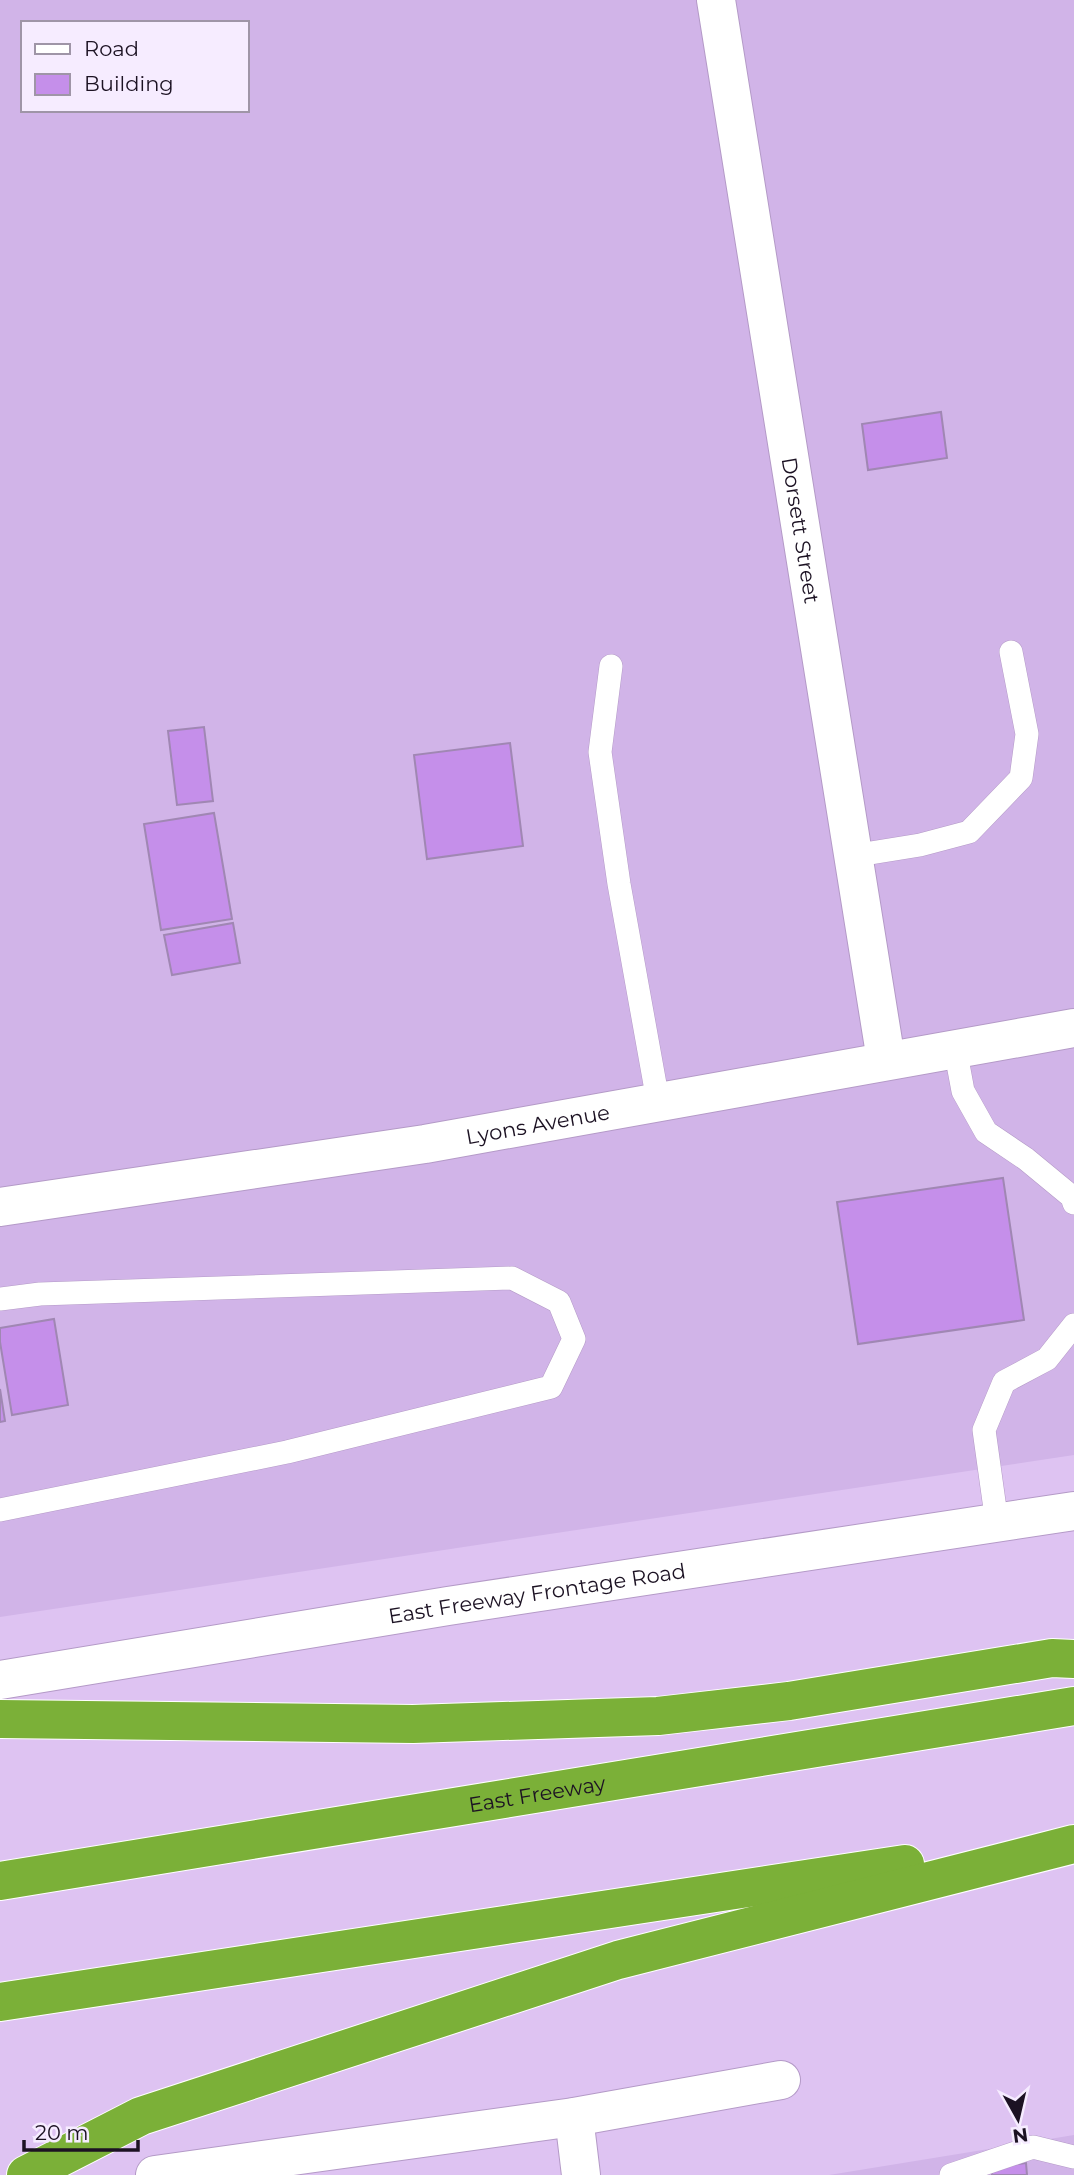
<svg xmlns="http://www.w3.org/2000/svg" width="1074" height="2175" font-family="Montserrat,sans-serif">
<style>
.built{fill:#d1b4e8;fill-rule:evenodd}
.building{fill:#c58fea;stroke:#a087b3;stroke-width:2}
.lines{fill:none;stroke-linecap:round;stroke-linejoin:round}
.service-casing{stroke:#b49ac7;stroke-width:24}
.minor-casing{stroke:#b49ac7;stroke-width:40}
.motorway-casing{stroke:#fff;stroke-width:40}
.service{stroke:#fff;stroke-width:23}
.minor{stroke:#fff;stroke-width:38}
.motorway{stroke:#7bb038;stroke-width:38}
.labels{text-anchor:middle;dominant-baseline:central;stroke-width:5;stroke-linejoin:round;paint-order:stroke}
.street-label{font-size:21px;fill:#1c1223;stroke:#f6ecff}
</style>
<rect width="100%" height="100%" fill="#dec3f2"/>
<!-- built -->
<path class="built" d="M0 0H1074V1455L0 1617ZM23 23H247V110H23Z
M1074 2135V2175H829Z"/>
<!-- building -->
<path class="building" d="M941 412 947 458 868 470 862 424Z
M204 727 213 801 177 805 168 731Z
M510 743 523 846 427 859 414 755Z
M214 813 232 919 161 930 144 824Z
M233 923 240 963 172 975 164 935Z
M1003 1178 1024 1320 858 1344 837 1202Z
M54 1319 68 1405 12 1415 0 1342V1328Z
M0 1389 5 1421 0 1422Z
M1026 2163 1027 2175H992L991 2167Z"/>
<g class="lines">
<!-- service casing -->
<g class="service-casing">
<path id="service" d="M611 666 600 752 619 884 658 1101
M852 856 920 845 969 832 1021 778 1027 734 1011 652
M955 1048 963 1091 986 1132 1026 1159 1072 1197 1074 1203
M0 1299 40 1294 512 1278 559 1302 574 1339 551 1387 287 1452 0 1510
M997 1523 984 1430 1004 1382 1047 1359 1074 1325
M951 2175 1033 2147 1074 2157"/>
</g>
<!-- minor casing -->
<g class="minor-casing">
<g id="minor">
<path id="s1" d="M716 0 886 1060"/>
<path id="s2" d="M0 1207 425 1144 1074 1028"/>
<path id="s3" d="M0 1680 448 1606 1074 1511"/>
<path d="M574 2117 581 2175"/>
<path d="M155 2175 574 2117 781 2080"/>
</g>
</g>
<!-- motorway casing -->
<g class="motorway-casing">
<g id="motorway">
<path d="M0 1719 413 1724 658 1716 789 1701 1052 1658 1074 1659"/>
<path id="s4" d="M0 1881 1074 1706"/>
<path d="M0 2002 905 1864"/>
<path d="M26 2175 141 2116 618 1960 1074 1844"/>
</g>
</g>
<!-- service -->
<use href="#service" class="service"/>
<!-- minor -->
<use href="#minor" class="minor"/>
<!-- motorway -->
<use href="#motorway" class="motorway"/>
</g>
<g class="labels">
<!-- street labels -->
<g class="street-label">
<text stroke="none"><textPath href="#s1" startOffset="537">Dorsett Street</textPath></text>
<text stroke="none"><textPath href="#s2" startOffset="544">Lyons Avenue</textPath></text>
<text stroke="none"><textPath href="#s3" startOffset="544">East Freeway Frontage Road</textPath></text>
<text stroke="none"><textPath href="#s4" startOffset="544">East Freeway</textPath></text>
</g>
</g>
<!-- legend -->
<rect x="21" y="21" width="228" height="91" fill="#f6ecff" stroke="#9f95a7" stroke-width="2"/>
<rect x="35" y="44" width="35" height="10" fill="#ffffff" stroke="#9f95a7" stroke-width="2"/>
<text x="84" y="56" font-size="21" fill="#1c1223">Road</text>
<rect x="35" y="74" width="35" height="21" fill="#c58fea" stroke="#9f95a7" stroke-width="2"/>
<text x="84" y="91" font-size="21" fill="#1c1223">Building</text>
<!-- north arrow -->
<g transform="translate(1018 2119) rotate(172)" stroke="#f6ecff" stroke-width="5" paint-order="stroke">
<path d="M0-5L12 26L0 18L-12 26Z" fill="#1c1223"/>
<text y="-10" font-size="19" font-weight="bold" text-anchor="middle" fill="#1c1223">N</text>
</g>
<!-- scale -->
<path d="M24 2140v10h114v-10" fill="none" stroke="#1c1223" stroke-width="3.5"/>
<text x="35" y="2140" font-size="21" fill="#1c1223" stroke="#f6ecff" stroke-width="5" paint-order="stroke">20 m</text>
</svg>
